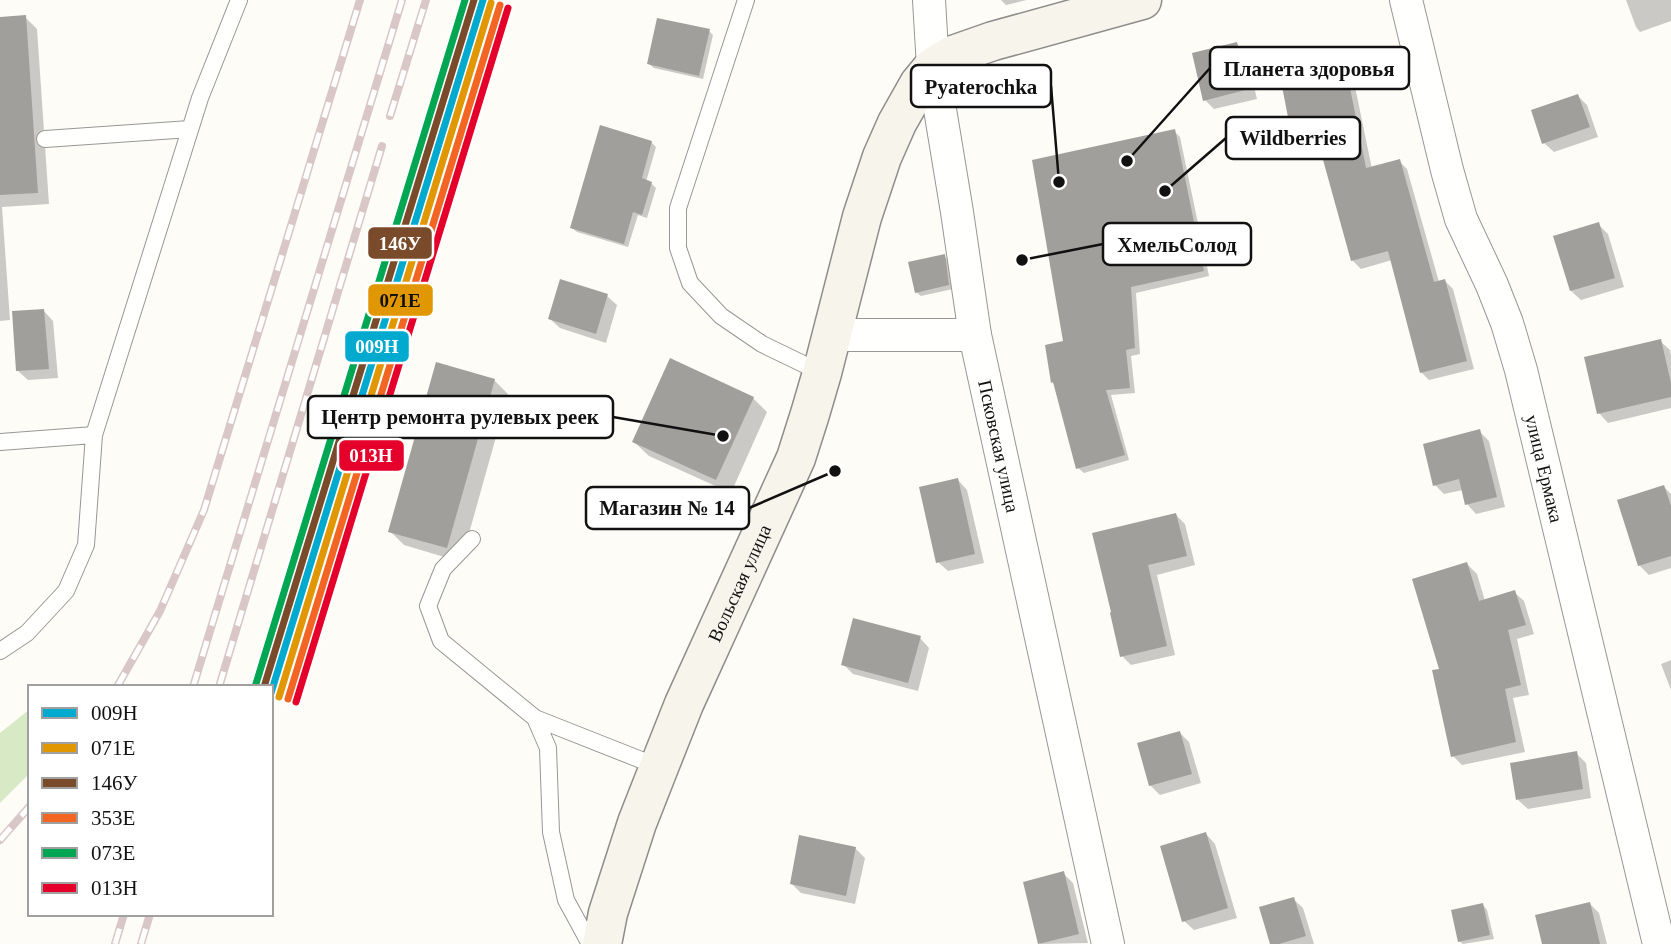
<svg xmlns="http://www.w3.org/2000/svg" width="1671" height="944" font-family="Georgia,serif">
<style>
.forest{fill:#d8eac5}
.shadow{fill:#0003}
.building{fill:#a19f9c}
.lines{fill:none;stroke-linecap:round;stroke-linejoin:round}
.lane-casing{stroke:#979795;stroke-width:18}
.street-casing{stroke:#979795;stroke-width:34}
.secondary-casing{stroke:#8e8d8b;stroke-width:41}
.lane{stroke:#fffffe;stroke-width:16}
.street{stroke:#fffffe;stroke-width:32}
.secondary{stroke:#f6f4eb;stroke-width:38}
.rail-casing{stroke:#d9c6c7;stroke-width:8}
.rail{stroke:#fff;stroke-width:5;stroke-dasharray:16;stroke-linecap:butt}
.rail-1-casing{stroke:#fff;stroke-width:12}
.rail-2-casing{stroke:#fff;stroke-width:12}
.rail-3-casing{stroke:#fff;stroke-width:12}
.rail-4-casing{stroke:#fff;stroke-width:12}
.rail-5-casing{stroke:#fff;stroke-width:12}
.rail-6-casing{stroke:#fff;stroke-width:12}
.rail-1{stroke:#00a9ce;stroke-width:7}
.rail-2{stroke:#e09702;stroke-width:7}
.rail-3{stroke:#7a4b2a;stroke-width:7}
.rail-4{stroke:#f26522;stroke-width:7}
.rail-5{stroke:#00a651;stroke-width:7}
.rail-6{stroke:#e4002b;stroke-width:7}
.labels{text-anchor:middle;dominant-baseline:central;stroke-width:7;stroke-linejoin:round;paint-order:stroke}
.street-label{font-size:19px;fill:#111;stroke:#fff}
.leader{fill:none;stroke:#111;stroke-width:2.5}
.callout-dot{fill:#111;stroke:#fff;stroke-width:2.5}
.callout{fill:#fff;stroke:#111;stroke-width:2.5}
.callout-label{font-size:21px;text-anchor:middle;font-weight:bold;fill:#111}
.line-badge{stroke:#fff;stroke-width:2.5}
.badge-label{font-size:19px;text-anchor:middle;font-weight:bold;fill:#fff}
.pale-badge-label{font-size:19px;text-anchor:middle;font-weight:bold;fill:#111}
</style>
<rect width="100%" height="100%" fill="#fdfcf7"/>
<!-- forest -->
<path class="forest" d="M30 709V773L0 803V733Z"/>
<!-- shadow -->
<path class="shadow" d="M1001 0H1027L1006 5Z
M1626 0H1671V21L1640 32 1636 27Z
M25 17 37 29 49 204 2 207 10 320 0 321V19Z
M709 31 713 35 703 79 654 68 649 64Z
M1236 44 1246 53 1257 99 1214 109 1205 100Z
M1344 64 1352 72 1372 169 1399 161 1407 169 1439 282 1445 281 1453 289 1474 369 1429 380 1421 372 1392 260 1361 269 1353 261 1321 147 1303 150 1295 142Z
M1578 96 1587 105 1598 137 1554 152 1544 143Z
M1174 131 1180 137 1209 276 1136 293 1140 354 1131 356 1135 393 1111 395 1129 460 1084 473 1078 468 1055 385 1052 382 1065 343Z
M651 142 656 147 646 182 651 183 656 188 647 218 638 215 628 247 577 232 572 228Z
M1598 224 1608 234 1624 287 1581 300 1571 291Z
M944 256 948 260 953 289 921 296 916 292Z
M607 296 617 305 606 343 560 328 550 319Z
M44 311 53 321 58 378 28 380 18 371Z
M1660 341 1670 350 1671 356V408L1608 423 1599 413Z
M494 380 508 394 461 562 404 545 390 531Z
M753 398 767 412 731 493 649 456 634 442Z
M1479 431 1489 441 1505 507 1476 514 1467 504 1463 490 1444 494 1435 485Z
M958 480 967 490 984 563 948 571 938 562Z
M1664 487 1671 494V568L1649 575 1639 565Z
M1176 515 1185 524 1195 565 1157 575 1175 655 1131 665 1122 656 1112 614Z
M1467 564 1477 574 1485 601 1514 592 1524 601 1534 634 1517 639 1529 695 1513 698 1525 752 1462 765 1453 756 1441 670Z
M920 638 929 648 918 691 853 674 843 664Z
M1671 660V690L1661 664Z
M1180 733 1189 742 1201 783 1160 795 1150 785Z
M1576 753 1586 763 1591 798 1528 809 1518 800Z
M1206 834 1215 844 1237 918 1194 930 1184 921Z
M855 848 865 858 855 904 801 893 791 883Z
M1063 873 1073 883 1088 943 1040 944Z
M1293 899 1303 908 1314 944H1272Z
M1590 904 1599 913 1607 944H1544Z
M1483 905 1487 910 1494 939 1463 944 1459 941Z"/>
<!-- building -->
<path class="building" d="M26 15 38 193 0 195V17Z
M657 18 710 29 699 76 647 64Z
M1237 42 1249 89 1203 101 1192 53Z
M1345 63 1366 168 1400 159 1434 282 1445 279 1467 361 1420 373 1388 251 1351 261 1317 138 1293 143 1280 76Z
M1578 94 1590 127 1542 144 1531 110Z
M600 125 652 141 642 178 652 182 642 215 633 212 624 244 570 228Z
M1175 129 1204 271 1131 287 1135 348 1126 350 1130 388 1106 390 1125 455 1076 469 1053 382 1051 383 1045 345 1063 341 1032 160Z
M1599 222 1615 278 1570 291 1553 236Z
M945 254 949 285 915 293 908 262Z
M560 279 608 294 596 334 548 319Z
M44 309 49 369 16 371 12 311Z
M1661 339 1671 383V397L1597 414 1584 357Z
M670 358 754 397 716 480 632 442Z
M436 362 495 379 447 548 388 532Z
M1480 429 1497 497 1465 505 1459 479 1433 486 1423 444Z
M958 478 975 554 936 563 919 487Z
M1664 485 1671 506V556L1638 566 1617 500Z
M1176 513 1187 556 1148 565 1167 646 1120 657 1110 613 1111 612 1092 533Z
M1467 562 1479 601 1515 590 1526 625 1508 630 1521 685 1505 689 1516 742 1451 757 1432 670 1439 669 1412 579Z
M853 618 921 636 908 683 841 665Z
M1180 731 1192 774 1149 786 1137 743Z
M1577 751 1583 789 1516 800 1510 763Z
M1206 832 1228 908 1182 922 1160 846Z
M799 835 856 847 846 896 790 884Z
M1064 871 1079 934 1038 944 1023 882Z
M1294 897 1306 936 1279 944H1270L1259 907Z
M1590 902 1600 944H1542L1535 915Z
M1483 903 1490 935 1458 942 1451 910Z"/>
<g class="lines">
<!-- lane casing -->
<g class="lane-casing">
<path id="lane" d="M746 0 678 208V248L690 283 721 316 762 344 822 373
M45 139 190 129
M0 442 94 435
M472 539 443 569 428 606 441 641 535 718 659 767
M0 651 27 633 66 591 86 545 94 435 200 98 239 0
M535 718 548 748 551 832 566 900 590 944"/>
</g>
<!-- street casing -->
<g class="street-casing">
<g id="street">
<path id="s1" d="M929 0 933 67 957 212 975 335 1108 944"/>
<path id="s2" d="M1406 0 1447 170 1461 219 1492 285 1507 323 1521 370 1659 944"/>
<path d="M832 335H975"/>
</g>
</g>
<!-- secondary casing -->
<g class="secondary-casing">
<g id="secondary">
<path id="s3" d="M602 944 608 913 637 823 659 767 684 704 796 458 810 414 822 373 862 217 882 157 897 123 919 84 933 67 953 55 993 41 1142 0"/>
</g>
</g>
<!-- lane -->
<use href="#lane" class="lane"/>
<!-- street -->
<use href="#street" class="street"/>
<!-- secondary -->
<use href="#secondary" class="secondary"/>
<!-- rail casing -->
<g class="rail-casing">
<path id="rail" d="M390 116 426 0
M117 687 160 611 204 510 360 0
M193 687 402 0
M219 687 382 146
M0 840 30 806
M115 944 124 914
M141 944 150 914"/>
</g>
<!-- rail -->
<use href="#rail" class="rail"/>
<!-- rail-1 casing -->
<g class="rail-1-casing">
<path id="rail-1" d="M271 693 483 0"/>
</g>
<!-- rail-2 casing -->
<g class="rail-2-casing">
<path id="rail-2" d="M279 697 491 3"/>
</g>
<!-- rail-3 casing -->
<g class="rail-3-casing">
<path id="rail-3" d="M264 687 474 0"/>
</g>
<!-- rail-4 casing -->
<g class="rail-4-casing">
<path id="rail-4" d="M288 699 500 5"/>
</g>
<!-- rail-5 casing -->
<g class="rail-5-casing">
<path id="rail-5" d="M255 687 465 0"/>
</g>
<!-- rail-6 casing -->
<g class="rail-6-casing">
<path id="rail-6" d="M296 702 508 8"/>
</g>
<!-- rail-1 -->
<use href="#rail-1" class="rail-1"/>
<!-- rail-2 -->
<use href="#rail-2" class="rail-2"/>
<!-- rail-3 -->
<use href="#rail-3" class="rail-3"/>
<!-- rail-4 -->
<use href="#rail-4" class="rail-4"/>
<!-- rail-5 -->
<use href="#rail-5" class="rail-5"/>
<!-- rail-6 -->
<use href="#rail-6" class="rail-6"/>
</g>
<g class="labels">
<!-- street labels -->
<g class="street-label">
<text stroke="none"><textPath href="#s1" startOffset="452">Псковская улица</textPath></text>
<text stroke="none"><textPath href="#s2" startOffset="490">улица Ермака</textPath></text>
<text stroke="none"><textPath href="#s3" startOffset="387">Вольская улица</textPath></text>
</g>
</g>
<!-- callouts -->
<path class="leader" d="M1127 161L1210 68M1059 182L1051 86M1165 191L1226 138M1022 260L1103 244M723 436L613 417M835 471L749 508"/>
<g class="callout-dot">
<circle cx="1127" cy="161" r="7"/>
<circle cx="1059" cy="182" r="7"/>
<circle cx="1165" cy="191" r="7"/>
<circle cx="1022" cy="260" r="7"/>
<circle cx="723" cy="436" r="7"/>
<circle cx="835" cy="471" r="7"/>
</g>
<g class="callout">
<rect x="1210" y="47" width="199" height="42" rx="7"/>
<rect x="911" y="65" width="140" height="42" rx="7"/>
<rect x="1226" y="117" width="134" height="42" rx="7"/>
<rect x="1103" y="223" width="148" height="42" rx="7"/>
<rect x="308" y="396" width="305" height="42" rx="7"/>
<rect x="586" y="487" width="163" height="42" rx="7"/>
</g>
<g class="callout-label">
<text x="1309" y="76">Планета здоровья</text>
<text x="981" y="94">Pyaterochka</text>
<text x="1293" y="145">Wildberries</text>
<text x="1177" y="252">ХмельСолод</text>
<text x="460" y="424">Центр ремонта рулевых реек</text>
<text x="667" y="515">Магазин № 14</text>
</g>
<g class="line-badge">
<rect x="367" y="226" width="66" height="34" rx="7" fill="#7a4b2a"/>
<rect x="367" y="283" width="67" height="34" rx="7" fill="#e09702"/>
<rect x="344" y="330" width="66" height="33" rx="7" fill="#00a9ce"/>
<rect x="338" y="439" width="67" height="33" rx="7" fill="#e4002b"/>
</g>
<g class="badge-label">
<text x="400" y="250">146У</text>
<text x="377" y="353">009Н</text>
<text x="371" y="462">013Н</text>
</g>
<g class="pale-badge-label">
<text x="400" y="307">071Е</text>
</g>
<!-- legend -->
<rect x="28" y="685" width="245" height="231" fill="#ffffff" stroke="#a0a0a0" stroke-width="2"/>
<rect x="42" y="708" width="35" height="10" fill="#00a9ce" stroke="#a0a0a0" stroke-width="2"/>
<text x="91" y="720" font-size="21" fill="#111111">009Н</text>
<rect x="42" y="743" width="35" height="10" fill="#e09702" stroke="#a0a0a0" stroke-width="2"/>
<text x="91" y="755" font-size="21" fill="#111111">071Е</text>
<rect x="42" y="778" width="35" height="10" fill="#7a4b2a" stroke="#a0a0a0" stroke-width="2"/>
<text x="91" y="790" font-size="21" fill="#111111">146У</text>
<rect x="42" y="813" width="35" height="10" fill="#f26522" stroke="#a0a0a0" stroke-width="2"/>
<text x="91" y="825" font-size="21" fill="#111111">353Е</text>
<rect x="42" y="848" width="35" height="10" fill="#00a651" stroke="#a0a0a0" stroke-width="2"/>
<text x="91" y="860" font-size="21" fill="#111111">073Е</text>
<rect x="42" y="883" width="35" height="10" fill="#e4002b" stroke="#a0a0a0" stroke-width="2"/>
<text x="91" y="895" font-size="21" fill="#111111">013Н</text>
</svg>
